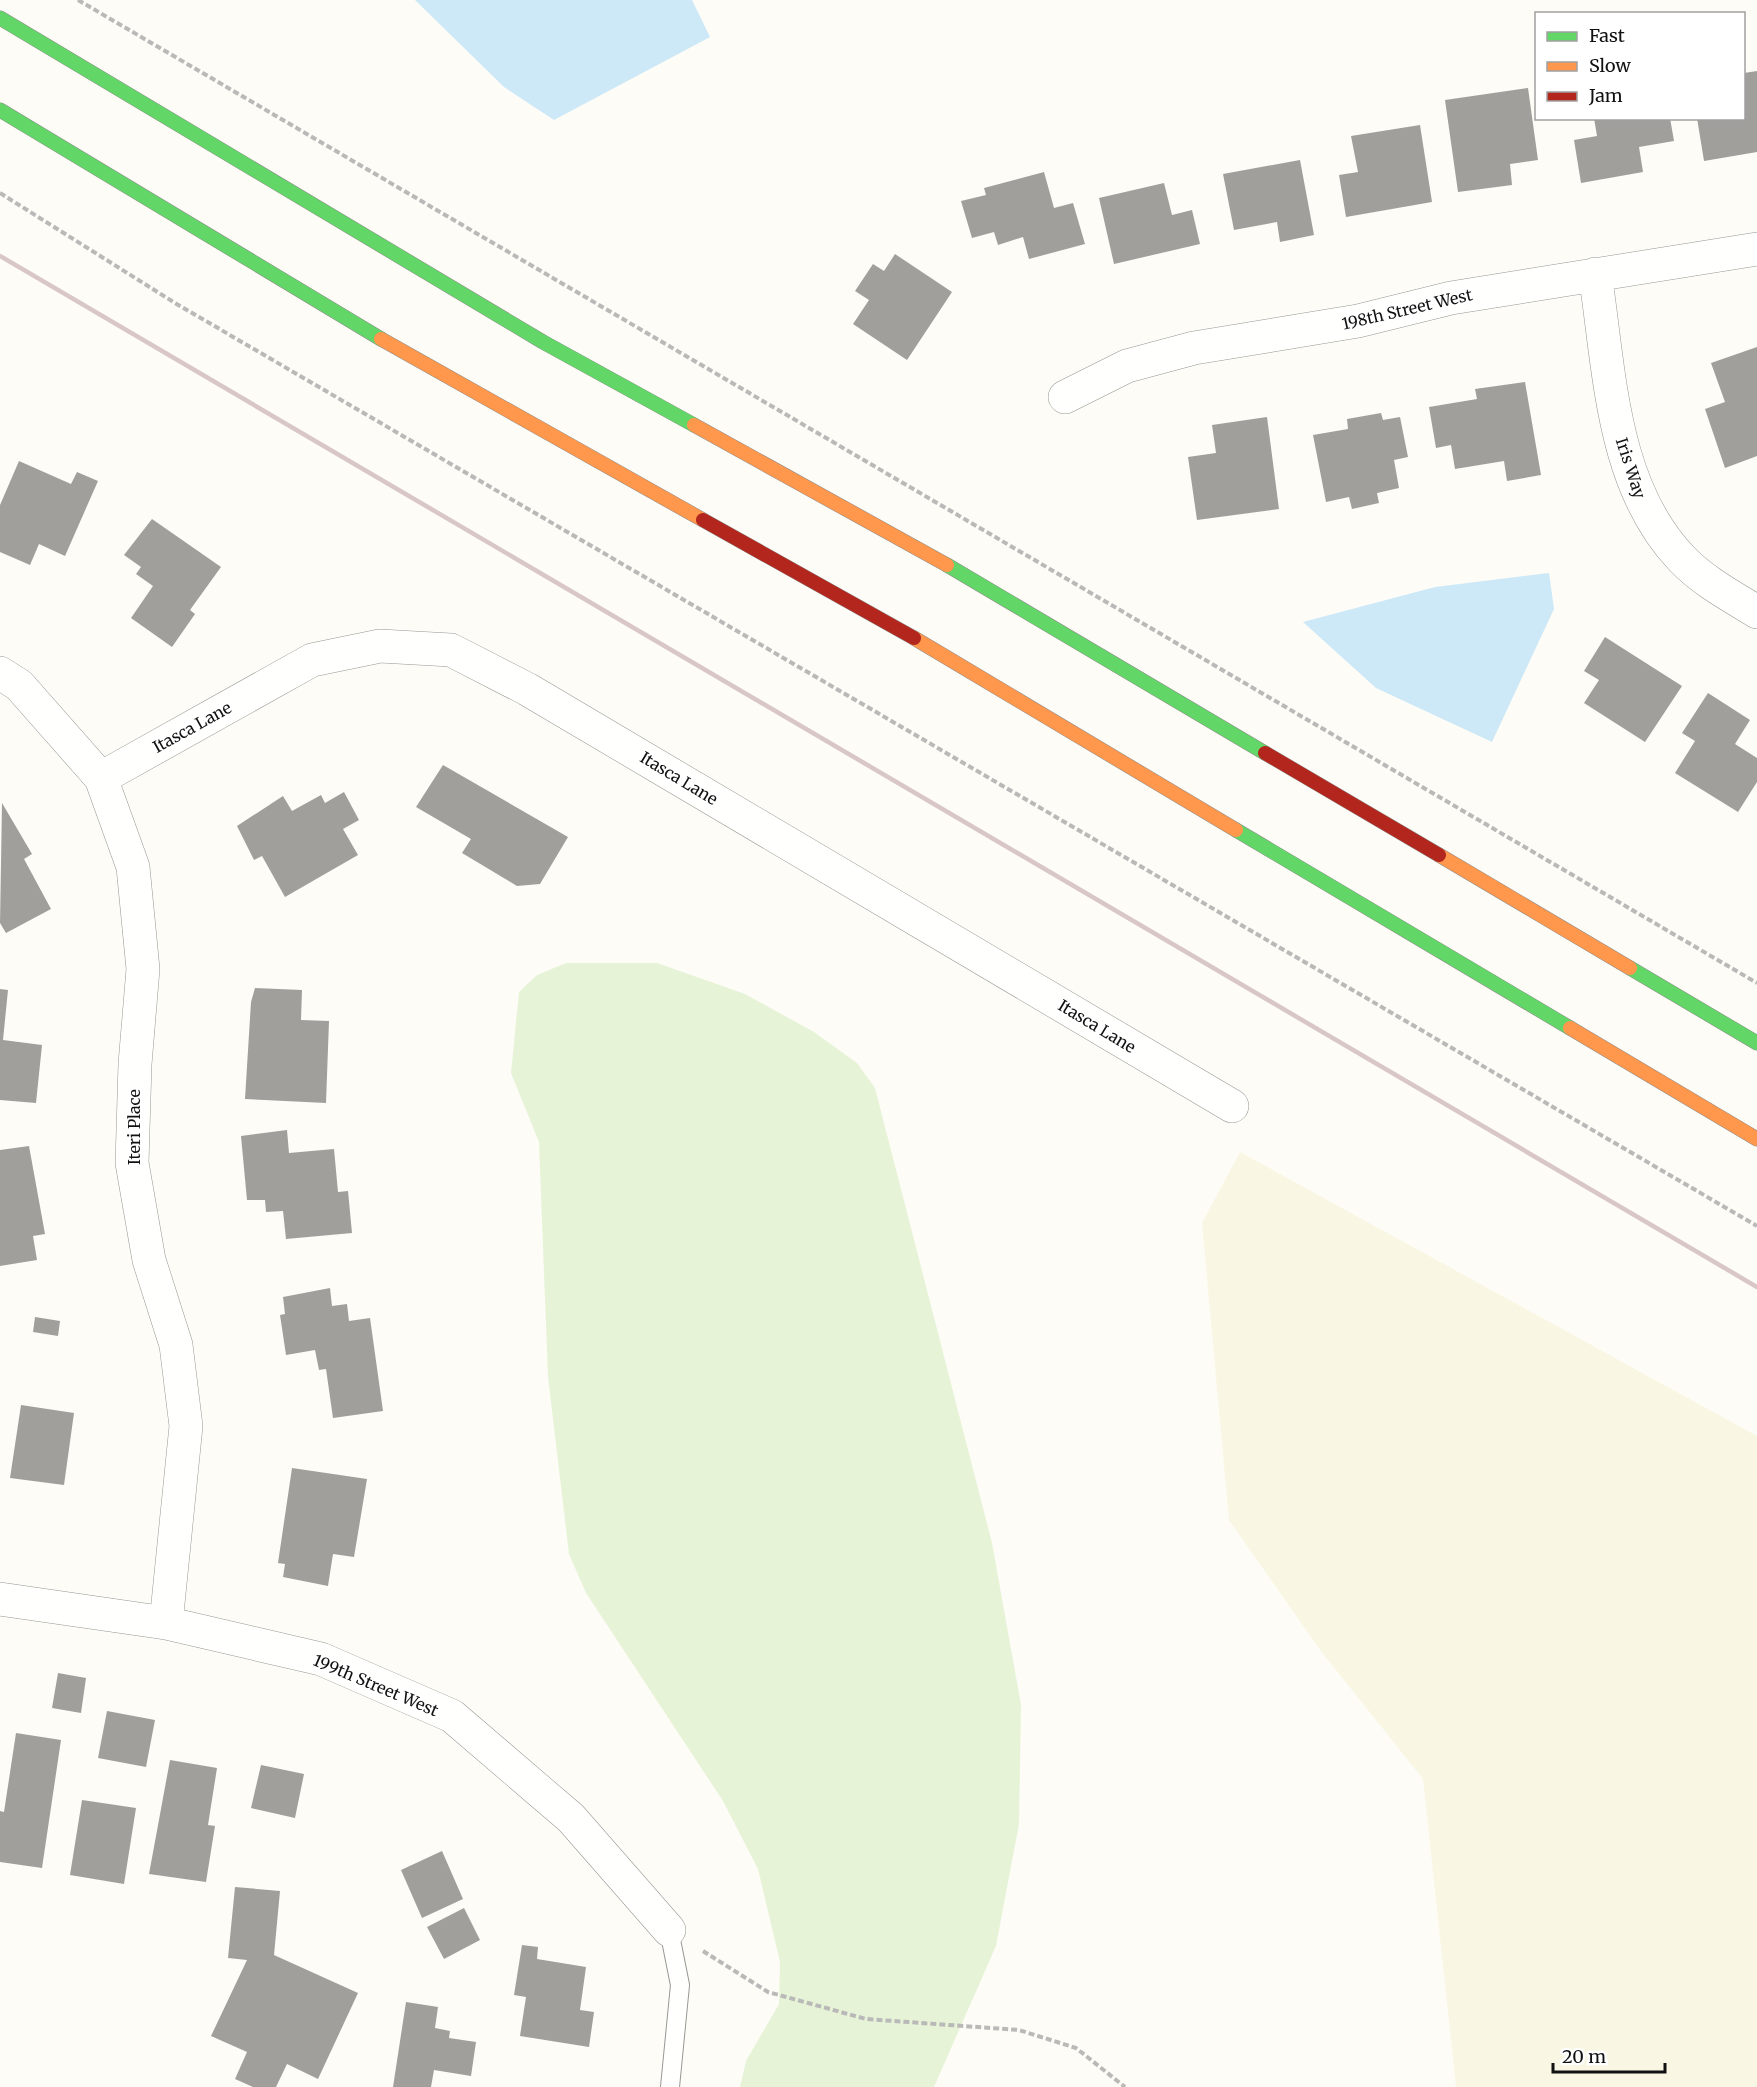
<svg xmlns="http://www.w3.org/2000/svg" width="1757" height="2087" font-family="Merriweather,serif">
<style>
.farmland{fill:#f9f7e4}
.green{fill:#e7f3d7}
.water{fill:#cde8f7}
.building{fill:#a19f9c}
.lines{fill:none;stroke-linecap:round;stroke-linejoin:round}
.lane-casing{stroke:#979795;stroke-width:20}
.street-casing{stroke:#979795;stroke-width:34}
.fast-casing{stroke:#8e8d8b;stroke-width:15}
.slow-casing{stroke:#8e8d8b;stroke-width:15}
.jam-casing{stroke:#8e8d8b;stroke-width:15}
.path{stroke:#b9b9b8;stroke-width:4;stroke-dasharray:6 3;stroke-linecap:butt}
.lane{stroke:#fffffe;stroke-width:18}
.street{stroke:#fffffe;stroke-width:33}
.fast{stroke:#63d668;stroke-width:14}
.slow{stroke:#ff974d;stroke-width:14}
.jam{stroke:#b3261e;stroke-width:14}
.rail{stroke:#d9c6c7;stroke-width:4.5}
.labels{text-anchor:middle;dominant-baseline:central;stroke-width:6;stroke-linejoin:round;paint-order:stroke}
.street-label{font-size:16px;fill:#111;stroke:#fff}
</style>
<rect width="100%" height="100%" fill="#fdfcf7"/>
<!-- farmland -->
<path class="farmland" d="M1240 1152 1757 1436V2087H1456L1423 1779 1320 1650 1229 1520 1202 1223Z"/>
<!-- green -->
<path class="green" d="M566 963H657L745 994 814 1032 857 1063 875 1088 992 1543 1021 1705 1019 1824 996 1946 934 2087H740L746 2061 779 2004 780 1962 758 1869 723 1801 586 1593 569 1554 548 1377 539 1142 511 1073 519 992 537 975Z"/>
<!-- water -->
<path class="water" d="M415 0H692L710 37 554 120 504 87Z
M1549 573 1554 609 1492 742 1376 688 1303 622 1435 587Z"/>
<!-- building -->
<path class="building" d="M1757 71V152L1704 161 1697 118H1744V73Z
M1528 88 1538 160 1510 164 1512 185 1458 192 1445 100Z
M1594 118H1670L1674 141 1639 147 1643 172 1581 183 1574 140 1597 136Z
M1420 125 1432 202 1346 217 1339 175 1358 172 1351 136Z
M1300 160 1314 235 1280 242 1277 222 1234 230 1223 174Z
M1044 172 1054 208 1073 203 1085 244 1029 259 1023 237 998 245 994 232 972 238 961 201 986 195 984 188Z
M1164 183 1172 215 1192 210 1200 244 1114 264 1099 198Z
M895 254 952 292 907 360 853 324 869 300 855 291 873 264 884 271Z
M1757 347V456L1725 468 1705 409 1725 402 1711 363Z
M1525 382 1541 475 1507 481 1504 461 1455 469 1451 445 1436 448 1429 407 1477 399 1475 389Z
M1381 413 1383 420 1400 417 1408 457 1394 460 1399 488 1377 493 1379 503 1352 509 1349 497 1326 502 1313 435 1348 429 1347 419Z
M1267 417 1279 509 1197 520 1188 457 1216 453 1212 425Z
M19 461 71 484 77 472 98 481 65 556 39 544 30 565 0 552V505Z
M152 519 221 567 190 610 195 614 172 647 131 618 153 586 136 574 141 567 124 555Z
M1605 637 1682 686 1645 742 1584 703 1599 680 1584 671Z
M1708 693 1750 720 1735 744 1757 758V782L1738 812 1675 773 1695 741 1682 733Z
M443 765 568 837 540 884 517 886 462 853 471 839 416 807Z
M344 792 359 820 343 829 358 855 285 897 262 856 254 860 237 826 283 796 292 811 321 795 325 803Z
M2 803 32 854 24 859 51 909 6 933 0 923Z
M255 988 302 990 301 1020 329 1021 326 1103 245 1099 251 1002Z
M0 989 8 990 3 1040 42 1045 36 1103 0 1100Z
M287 1130 289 1153 334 1149 338 1192 348 1191 352 1233 286 1239 283 1211 266 1212 265 1200H247L241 1136Z
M29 1146 45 1234 33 1236 37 1260 0 1266V1150Z
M330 1288 332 1306 347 1304 349 1321 370 1318 383 1411 333 1418 326 1369 319 1370 315 1350 286 1355 280 1315 285 1314 283 1297Z
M35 1317 60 1321 58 1336 33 1332Z
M21 1405 74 1413 64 1485 10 1478Z
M292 1468 367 1479 354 1557 333 1554 328 1586 283 1577 285 1564 278 1563Z
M58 1673 86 1678 81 1713 52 1708Z
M107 1711 155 1720 146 1767 98 1758Z
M16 1733 61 1740 42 1868 0 1862V1811L4 1812Z
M170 1760 217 1768 208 1825 215 1826 206 1882 149 1874Z
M261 1765 304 1774 295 1818 251 1808Z
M82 1800 136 1808 124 1884 70 1875Z
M442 1851 463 1899 422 1918 401 1870Z
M235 1887 280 1891 274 1955 358 1993 318 2079 287 2064 276 2087H253L235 2079 247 2052 211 2036 247 1960 228 1958Z
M464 1908 480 1940 444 1959 427 1927Z
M522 1945 538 1947 537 1959 586 1967 580 2010 594 2012 589 2047 520 2036 526 1997 514 1995Z
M406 2002 438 2007 435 2028 450 2031 449 2038 476 2042 471 2076 434 2070 431 2087H393Z"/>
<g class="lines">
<!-- lane casing -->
<g class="lane-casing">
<path id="lane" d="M669 1930 680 1985 670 2087"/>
</g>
<!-- street casing -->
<g class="street-casing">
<path id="street" d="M1595 274C1610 371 1611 485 1682 559 1703 581 1731 596 1757 612
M1065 397 1127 366 1194 348 1358 321 1451 298 1757 249
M0 673 19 685 101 778 133 867 143 969 135 1064 132 1163 149 1260 176 1345 186 1426 166 1623
M101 778 312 660 380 646 451 650 527 689 1232 1106
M0 1599 166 1623 321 1659 452 1716 571 1818 669 1930"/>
</g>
<!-- fast casing -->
<g class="fast-casing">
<path id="fast" d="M0 18 543 342 694 425
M0 110 381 339
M947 565 1265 753
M1236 830 1570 1028
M1630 968 1757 1043"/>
</g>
<!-- slow casing -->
<g class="slow-casing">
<path id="slow" d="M381 339 703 520
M694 425 947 565
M914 638 1236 830
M1439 855 1630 968
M1570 1028 1757 1139"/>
</g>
<!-- jam casing -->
<g class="jam-casing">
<path id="jam" d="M703 520 914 638
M1265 753 1439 855"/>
</g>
<!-- path -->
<path class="path" d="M78 0 1757 983
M0 193 175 303 1757 1226
M703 1951 768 1992 866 2019 1019 2030 1076 2048 1125 2087"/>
<!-- lane -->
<use href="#lane" class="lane"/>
<!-- street -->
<use href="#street" class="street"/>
<!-- fast -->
<use href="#fast" class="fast"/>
<!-- slow -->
<use href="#slow" class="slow"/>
<!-- jam -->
<use href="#jam" class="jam"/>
<!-- rail -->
<path class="rail" d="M0 256 1757 1287"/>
</g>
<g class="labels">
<!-- street labels -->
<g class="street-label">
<text transform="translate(1407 309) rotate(-13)">198th Street West</text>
<text transform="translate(1631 468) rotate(72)">Iris Way</text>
<text transform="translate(192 727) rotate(-29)">Itasca Lane</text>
<text transform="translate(679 778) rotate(31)">Itasca Lane</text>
<text transform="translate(1097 1026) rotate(31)">Itasca Lane</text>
<text transform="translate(134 1127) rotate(-90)">Iteri Place</text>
<text transform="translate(376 1685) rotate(23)">199th Street West</text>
</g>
</g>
<!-- legend -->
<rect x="1535" y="12" width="210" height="108" fill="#ffffff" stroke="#a0a0a0" stroke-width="1.5"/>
<rect x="1547" y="32" width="30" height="9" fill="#63d668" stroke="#a0a0a0" stroke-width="1.5"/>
<text x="1589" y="42" font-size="18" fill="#111111">Fast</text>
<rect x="1547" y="62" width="30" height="9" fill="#ff974d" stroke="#a0a0a0" stroke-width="1.5"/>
<text x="1589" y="72" font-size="18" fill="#111111">Slow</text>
<rect x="1547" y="92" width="30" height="9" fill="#b3261e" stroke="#a0a0a0" stroke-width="1.5"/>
<text x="1589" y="102" font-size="18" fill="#111111">Jam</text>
<!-- scale -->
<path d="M1553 2063v9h112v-9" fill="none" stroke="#111111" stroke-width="3"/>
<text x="1562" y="2063" font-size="18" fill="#111111" stroke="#ffffff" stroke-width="4.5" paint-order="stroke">20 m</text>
</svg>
